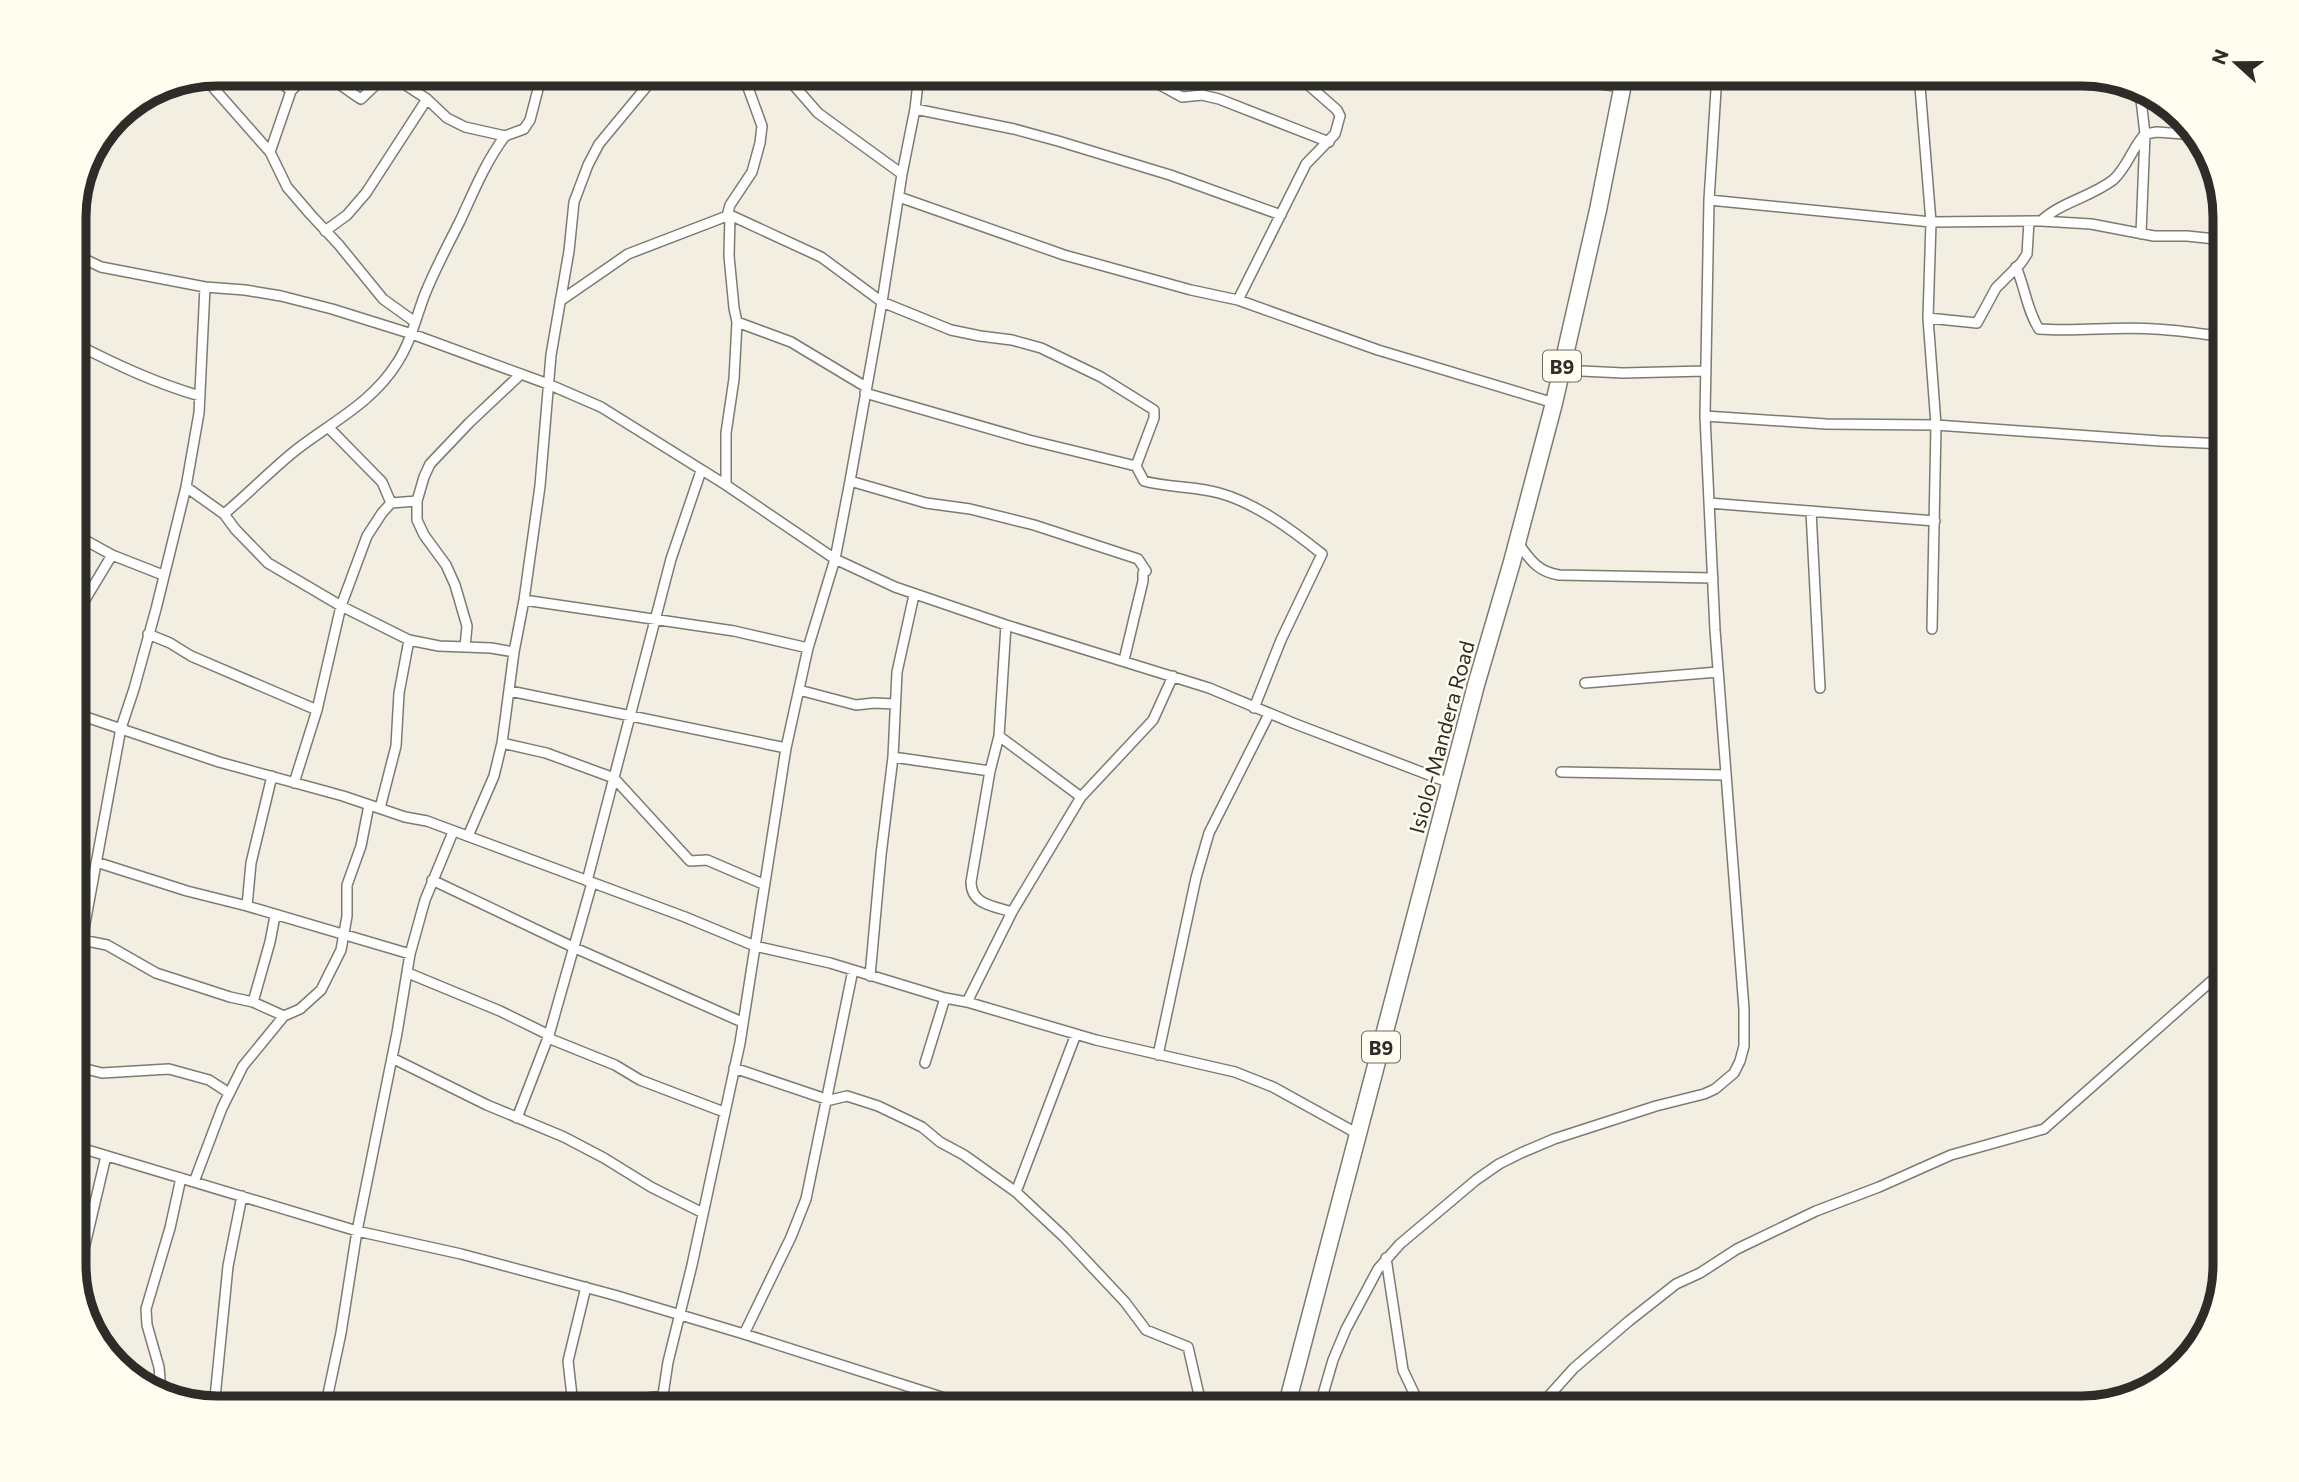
<svg xmlns="http://www.w3.org/2000/svg" width="2299" height="1482" font-family="Commissioner,sans-serif">
<style>
.lines{fill:none;stroke-linecap:round;stroke-linejoin:round}
.street-casing{stroke:#7d7b70;stroke-width:12}
.secondary-casing{stroke:#7d7b70;stroke-width:16}
.highway-casing{stroke:#7d7b70;stroke-width:19}
.street{stroke:#fff;stroke-width:9}
.secondary{stroke:#fff;stroke-width:12}
.highway{stroke:#fff;stroke-width:16}
.labels{text-anchor:middle;dominant-baseline:central;stroke-width:5;stroke-linejoin:round;paint-order:stroke}
.shield{fill:#fffdf0;stroke:#6c6b63;stroke-width:2}
.shield-label{font-size:19px;font-weight:bold;fill:#2d2c27}
.street-label{font-size:21px;fill:#2d2c27;stroke:#fffdf0}
.rim{fill:none;stroke:#2d2c27;stroke-width:9}
</style>
<rect width="100%" height="100%" fill="#f2efe2"/>
<g class="lines">
<!-- street casing -->
<g class="street-casing">
<path id="street" d="M389 74 427 99 447 118 465 127 505 136 524 129 530 120 542 74
M784 74 818 113 902 174
M1146 74 1155 82 1182 97 1202 95 1219 99 1329 142
M1565 74 1593 83 1622 87
M1919 74 1931 222 2041 221C2061 202 2091 197 2113 180 2127 168 2132 148 2145 134L2157 132 2197 135
M203 76 270 152 287 187 311 215 339 245 383 299 415 322
M291 91C319 59 333 82 361 99L387 74
M2140 91 2145 134 2141 234
M915 109 1014 129 1058 141 1170 175 1281 215
M270 152 291 91 272 74
M899 197 1064 255 1191 290 1238 300 1378 350 1554 403
M1709 200 1931 222 1928 318 1936 425 1932 629
M730 215 821 257 882 302 951 330 980 336 1012 340 1041 348 1101 377 1154 410V418L1136 466 1144 481C1169 488 1195 486 1219 493 1256 503 1292 530 1322 554L1281 640 1254 708
M2041 221 2091 224 2154 236H2187L2225 240
M325 231 347 215 366 193 427 99
M74 254 101 267 205 287 245 290 281 296 332 309 412 334 548 384 601 407 726 485 835 559 895 587 1006 625 1209 688 1293 723 1450 783
M2016 267C2025 287 2027 311 2039 329 2078 332 2116 326 2155 329 2178 330 2202 334 2225 337
M1238 300 1306 164 1335 134 1340 116 1337 110 1296 74
M560 301 628 254 727 216
M1928 318 1977 323 1996 288 2021 263 2027 254 2029 222
M737 322 791 342 866 387
M74 343C115 364 155 383 200 396
M1561 370 1623 373 1705 371
M865 393 1029 440 1136 466
M1705 416 1826 424 1936 425 2160 441 2225 444
M329 428 382 482 391 503
M850 481 926 503 970 509 1034 525 1138 559 1146 571 1143 573V581L1124 660
M726 485V433L734 379 737 322 734 308 729 256 730 215 727 216 730 205 752 172 760 143 762 126 743 74
M186 487 224 514 235 529 268 563 341 606 409 640 439 646 491 648 514 652
M1709 503 1935 521
M1811 511 1820 688
M224 514C249 493 271 470 296 450 332 422 372 403 397 363 411 342 416 317 425 294 435 269 448 245 460 221 474 191 485 163 505 136
M74 534 112 555 163 575
M1517 542C1530 559 1536 571 1559 575L1713 578
M524 600 734 631 808 648
M74 618 112 555
M1006 625 999 736 990 771 971 882C971 905 994 906 1012 912
M148 634 170 643 191 656 317 710
M465 647 467 626 455 585 446 565 424 535 417 520V501L424 477 430 464 469 423 521 374
M1585 683 1718 672
M799 690 856 705 874 703 895 704
M510 691 786 748
M74 713 219 762 343 796 405 817 427 821 685 917 755 946 830 963 945 998 967 1002 1096 1040 1235 1072 1273 1087 1358 1134
M999 736 1081 797
M502 743 546 753 614 778 690 861 707 860 763 884
M893 757 990 771
M1561 772 1726 775
M294 783 317 710 341 606 367 536 382 513 391 503 417 501
M380 808 396 746 399 693 409 640
M468 836 494 776 502 743 514 652 524 600 540 486 551 355 569 251 574 202 588 165 599 144 657 74
M96 862 187 891 247 906 410 954
M432 880 575 948 742 1022
M587 881 671 559 701 471
M74 898 88 904
M247 906 251 863 272 776
M82 940 107 945 156 973 230 997 253 1002 284 1016 300 1009 321 990 341 950 347 916V885L361 846 369 805
M408 973 500 1011 549 1035
M74 975 82 940 121 728 134 689 156 609 186 487 199 413 205 287
M870 976 881 855 893 757 897 672 914 595
M253 1002 270 942 275 916
M967 1002 1012 912 1081 797 1153 720 1173 676
M548 1038 615 1065 640 1080 724 1112
M1158 1055 1196 878 1209 833 1269 714
M392 1058 487 1105 564 1137 604 1158 651 1187 703 1213
M925 1063 945 998
M74 1066 102 1073 169 1069 209 1080 229 1093
M734 1068 826 1099
M826 1101 847 1096 878 1106 922 1127 940 1142 964 1155 1016 1192 1064 1237 1125 1302 1146 1330 1188 1347 1202 1408
M517 1118 549 1035 592 883
M74 1146 357 1231 461 1254 614 1295 744 1334 976 1408
M194 1182 222 1108 243 1066 284 1016
M1016 1192 1076 1034
M1386 1258 1403 1370 1421 1408
M76 1283 106 1156
M744 1334 791 1237 806 1199 853 970
M161 1392 159 1367 147 1325 146 1309 170 1228 181 1178
M573 1405 568 1361 586 1287
M214 1408 228 1266 242 1196
M325 1408 341 1333 357 1231 397 1033 410 954 425 900 453 832
M556 1408 664 1396
M661 1408 668 1362 692 1265 740 1043 786 748 808 648 835 559 850 481 882 302 902 174 915 109 919 74
M1319 1408 1333 1360 1346 1329 1378 1269 1400 1244 1476 1180 1499 1164 1521 1153 1554 1139 1656 1106 1704 1094 1715 1089 1734 1073 1740 1061 1744 1046V1009L1715 630 1705 416 1709 200 1717 74
M1538 1408 1574 1368 1629 1321 1676 1284 1700 1273 1737 1249 1816 1211 1879 1187 1951 1155 2044 1129 2225 969"/>
</g>
<!-- secondary casing -->
<g class="secondary-casing">
<path id="secondary" d="M81 176 90 154"/>
</g>
<!-- highway casing -->
<g class="highway-casing">
<path id="highway" d="M1286 1408 1476 685 1512 562 1554 403 1598 210 1625 74"/>
</g>
<!-- street -->
<use href="#street" class="street"/>
<!-- secondary -->
<use href="#secondary" class="secondary"/>
<!-- highway -->
<use href="#highway" class="highway"/>
</g>
<g class="labels">
<!-- shield labels -->
<g class="shield">
<rect x="1543" y="350.5" width="38" height="31" rx="5"/>
<rect x="1362" y="1031.5" width="38" height="31" rx="5"/>
</g>
<g class="shield-label">
<text x="1562" y="366">B9</text>
<text x="1381" y="1047">B9</text>
</g>
<!-- street labels -->
<g class="street-label">
<text transform="translate(1441 737) rotate(-75)">Isiolo-Mandera Road</text>
</g>
</g>
<!-- crop -->
<path d="M0 0H2299V1482H0ZM217 86H2082A131 131 0 0 1 2213 217V1265A131 131 0 0 1 2082 1396H217A131 131 0 0 1 86 1265V217A131 131 0 0 1 217 86Z" fill="#fffdf0" fill-rule="evenodd"/>
<path class="rim" d="M217 86H2082A131 131 0 0 1 2213 217V1265A131 131 0 0 1 2082 1396H217A131 131 0 0 1 86 1265V217A131 131 0 0 1 217 86Z"/>
<!-- north arrow -->
<g transform="translate(2236 63) rotate(291)" stroke="#fffdf0" stroke-width="5" paint-order="stroke">
<path d="M0-5L12 26L0 18L-12 26Z" fill="#2d2c27"/>
<text y="-10" font-size="19" font-weight="bold" text-anchor="middle" fill="#2d2c27">N</text>
</g>
</svg>
